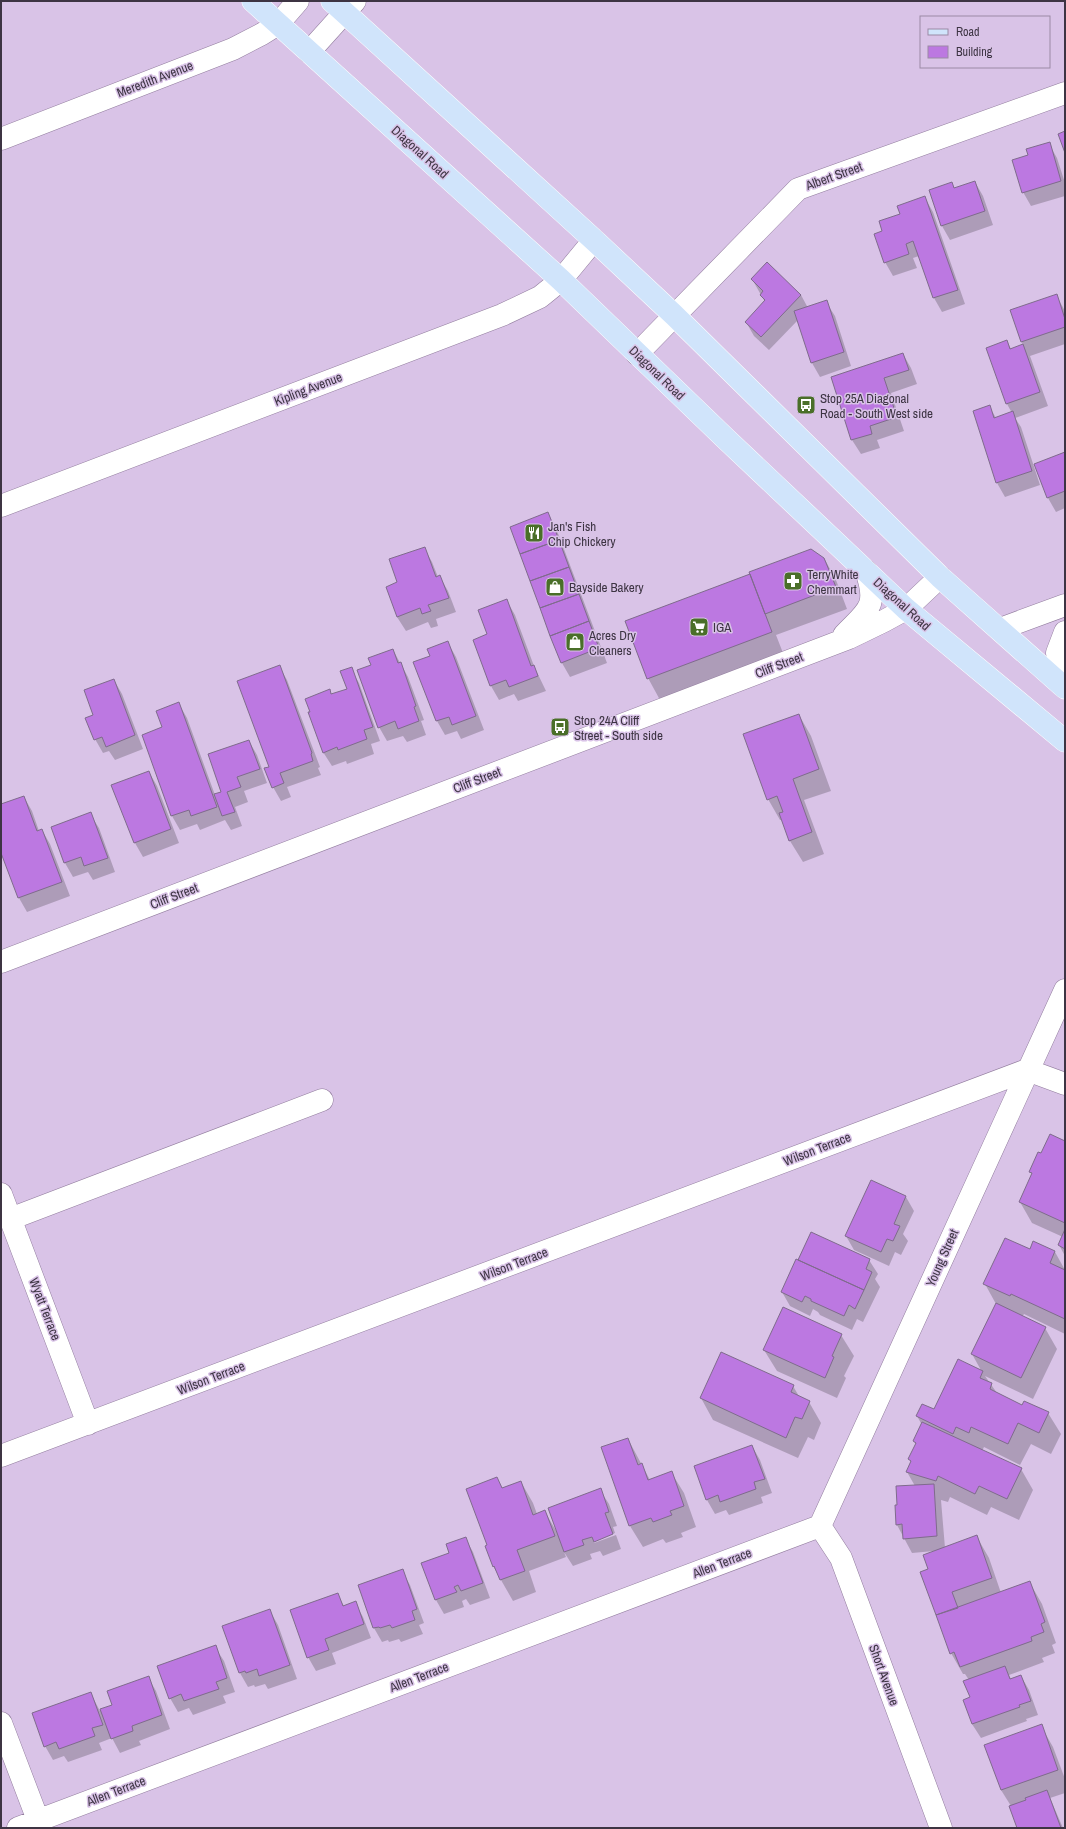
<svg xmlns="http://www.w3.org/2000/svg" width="1066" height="1829" font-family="'Archivo Narrow',sans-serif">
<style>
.shadow{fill:#0003}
.building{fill:#bc78e1;stroke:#7f6b8c}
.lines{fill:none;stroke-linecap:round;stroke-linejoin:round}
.minor-casing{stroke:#927d9e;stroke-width:23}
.major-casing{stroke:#fff;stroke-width:23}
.minor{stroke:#fff;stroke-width:22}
.major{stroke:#d0e4fb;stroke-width:22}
.labels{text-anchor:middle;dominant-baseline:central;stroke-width:3;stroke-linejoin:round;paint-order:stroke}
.street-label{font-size:13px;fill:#3d3443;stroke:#d9c3e7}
.poi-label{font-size:13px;fill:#3d3443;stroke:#d9c3e7;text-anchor:start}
</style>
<rect width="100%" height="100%" fill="#d9c3e7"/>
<!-- shadow -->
<path class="shadow" d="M1049 144 1057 158 1065 183V196L1031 206 1023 192 1029 155Z
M975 182 983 196 993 225 950 240 942 226 930 191 952 184 955 189Z
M925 198 933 212 965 304 942 312 934 298 919 256 913 258 917 268 893 276 885 262 883 232Z
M752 279 801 295 808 308 826 302 835 316 851 366 820 377 812 363 798 320 769 350 754 336 746 322 765 302Z
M1056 295 1065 311V344L1030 356 1048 406 1015 418 1021 427 1040 485 1005 497 997 483 974 411 989 406 996 418 1012 413 1007 404 987 348 1007 341 1011 349 1023 345 1011 311Z
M903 354 911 368 917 384 891 393 904 431 877 440 880 448 861 454 852 440 832 377Z
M1065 453V508L1056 512 1048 498Z
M548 514 556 528 607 663 570 677 562 663Z
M424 548 432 562 438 577H440L448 591 456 612 436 619 438 626 431 628 428 622 406 631 397 617 398 583Z
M824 558 836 580 847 609 776 635 783 653 660 700 648 678Z
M507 601 515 615 534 666 546 691 518 701 514 694 499 700 491 686 488 635Z
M448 643 456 657 484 730 461 739 457 731 445 735 437 721 415 663 431 656Z
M393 650 408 677 424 720 421 721 426 735 407 742 403 736 387 741 379 727 372 666Z
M279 666 287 680 320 767 318 768 321 775 287 787 291 797 281 801 273 787 270 767Z
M351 669 359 683 380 741 371 744 374 754 347 764 346 761 332 766 323 752 311 712 329 691 332 695 348 689Z
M114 680 122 694 143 749 115 760 109 751 103 753 95 739V715Z
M179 704 187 718 215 795 222 792 249 741 257 755 267 783 244 791 248 802 235 807 242 826 231 830 225 820 200 830 197 824 180 830 172 816 143 735 163 728Z
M799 715 811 736 831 791 804 800 824 854 803 862 790 841 783 820H780L768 799Z
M149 772 157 786 179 843 143 857 135 843 113 786Z
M24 797 32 811 39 831 42 830 50 844 70 896 27 912 19 898 1 850V805Z
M90 814 99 828 115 872 93 880 88 872 73 877 65 863 52 827Z
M1065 1142V1256L1059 1245 1063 1237 1032 1223 1020 1202 1032 1175 1031 1172 1041 1154Z
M906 1197 914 1211 903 1234 908 1241 901 1255 895 1252 889 1266 854 1250 846 1236Z
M811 1233 869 1260 878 1274 875 1279 880 1287 863 1322 857 1319 852 1330 820 1315 818 1312 813 1309 810 1316 790 1306 782 1292Z
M1034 1242 1055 1252 1065 1270V1334L1024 1314 1022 1317 1045 1328 1057 1349 1033 1399 985 1376 997 1393 1023 1406 1048 1413 1061 1434 1051 1454 1031 1444 1020 1465 984 1447 982 1451 1021 1469 1033 1490 1019 1520 991 1507 987 1515 950 1497 948 1502 941 1500 945 1548 977 1537 989 1558 1001 1593 1030 1583 1042 1604 1056 1643 1052 1645 1055 1653 1042 1658 1044 1662 1009 1675 1011 1679 1021 1676 1029 1690 1038 1715 1026 1719 1027 1721 981 1738 972 1724 969 1680 965 1674H963L951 1653 929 1570 934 1551 912 1553 897 1525 898 1506 915 1486 907 1472 911 1462 909 1459 916 1445 914 1441 922 1425 917 1416 922 1405 935 1410 982 1372 972 1354 996 1304 985 1284 1030 1251Z
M841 1335 854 1356 844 1376 846 1378 837 1398 777 1371 764 1350Z
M793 1386 800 1398 809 1402 821 1423 814 1440 808 1437 798 1458 713 1420 701 1398Z
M628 1439 650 1480 671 1472 684 1493 696 1527 681 1533 683 1537 666 1543 663 1539 643 1547 630 1526 602 1448Z
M752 1446 760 1460 772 1493 761 1497 763 1503 729 1515 726 1510 715 1514 707 1500Z
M497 1478 503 1489 521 1482 533 1503 537 1514 545 1512 558 1534 600 1490 609 1504 617 1526 613 1527 615 1533 594 1541V1543L616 1535 621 1549 603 1556 600 1551 590 1554 592 1559 573 1566 564 1552 566 1557 529 1571 536 1592 513 1601 493 1566 488 1546Z
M465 1538 473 1552 490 1598 470 1605 466 1599 462 1601 464 1607 444 1614 436 1600 423 1563 450 1553Z
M402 1571 410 1585 424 1623 419 1625 423 1634 401 1642 399 1639 389 1642 388 1640 382 1642 374 1628 359 1586Z
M337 1594 344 1606 355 1603 363 1617 371 1638 332 1653 336 1664 316 1671 308 1657Z
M270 1611 278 1625 297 1679 268 1689 265 1684 255 1687 254 1685 248 1687 240 1673 224 1627Z
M215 1647 224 1661 235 1692 223 1696 226 1703 193 1715 189 1708 178 1712 170 1698Z
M148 1677 156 1691 170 1729 139 1741 141 1745 120 1753 112 1738 99 1743 102 1750 68 1762 64 1756 53 1760 45 1746 91 1694 100 1711 113 1706Z
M1041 1726 1053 1747 1065 1779V1793L1050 1798 1063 1828H1018L1011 1806 1001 1790 985 1746Z"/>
<!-- building -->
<path class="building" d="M1065 131V153L1058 134Z
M1050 142 1061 181 1022 193 1012 160 1028 155 1026 149Z
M975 181 985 211 941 226 929 190 952 182 954 188Z
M925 196 958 290 933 298 913 241 906 244 909 254 884 263 874 234 882 231 879 221 900 214 897 206Z
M767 262 801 295 761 337 745 322 765 300 760 295 763 291 751 279Z
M1057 294 1065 319V327L1021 342 1010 310Z
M827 300 844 352 811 363 794 311Z
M1007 340 1010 349 1023 344 1040 392 1006 404 986 348Z
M903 353 909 370 884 378 897 417 870 426 872 434 851 440 831 377Z
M990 405 994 418 1013 411 1032 471 996 483 973 411Z
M1065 452V491L1047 498 1034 464Z
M548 512 559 540 520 554 510 527Z
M559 540 569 567 530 581 520 554Z
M425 547 436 577 440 575 449 598 428 605 431 611 422 614 420 608 397 617 386 587 397 582 389 559Z
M811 549 824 558 836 587 765 614 749 572Z
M569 567 579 594 540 608 530 581Z
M750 574 772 632 647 679 625 621Z
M579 594 589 621 550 636 540 608Z
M507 599 531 666 534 665 538 676 509 687 506 680 490 686 473 640 487 634 478 610Z
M589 621 599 648 561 663 550 636Z
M448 641 476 716 452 725 449 717 436 721 413 662 430 656 427 649Z
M393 649 398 663 401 662 416 706 414 707 419 721 398 729 395 721 378 728 357 670 371 665 368 658Z
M280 665 312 753 311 754 313 761 280 773 284 783 272 788 264 768 269 767 237 681Z
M352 667 373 727 364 730 367 739 338 750 337 747 323 753 308 712H310L305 699 330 689 331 694 347 689 340 671Z
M114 679 135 735 106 747 102 737 94 740 85 718 93 715 84 690Z
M179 702 217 807 191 816 189 810 171 816 142 735 162 727 156 711Z
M799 714 819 769 793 779 812 832 789 841 779 813 783 812 777 796 767 800 743 734Z
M249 740 260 769 237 777 241 787 227 792 235 812 222 816 214 794 221 792 208 754Z
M149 771 171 829 134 843 111 785Z
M24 796 37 831 42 829 62 882 18 898 1 853V804Z
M91 812 108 858 84 866 81 857 64 863 51 827Z
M1050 1134 1065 1141V1223L1019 1202 1032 1173 1029 1172 1038 1152 1041 1153Z
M871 1180 906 1196 894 1224 900 1226 893 1241 887 1239 881 1252 845 1236Z
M1065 1229V1249L1058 1245Z
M811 1232 870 1259 866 1269 872 1272 864 1290 798 1260Z
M1005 1238 1030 1249 1033 1241 1055 1251 1050 1263 1065 1270V1319L1011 1294 1010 1296 983 1284Z
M796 1259 864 1290 855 1309 849 1305 844 1316 811 1301V1299L805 1296 802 1302 781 1292Z
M996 1303 1046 1327 1021 1378 971 1354Z
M783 1307 842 1334 832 1356 834 1357 825 1378 763 1350Z
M721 1352 794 1385 791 1392 810 1401 802 1419 795 1417 786 1438 700 1398Z
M958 1359 983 1371 980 1378 992 1383 990 1389 1022 1405 1024 1401 1049 1412 1039 1433 1018 1423 1008 1444 971 1427 969 1433 956 1427 953 1434 916 1416 922 1404 934 1409Z
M922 1422 1022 1468 1007 1499 979 1486 975 1494 938 1476 936 1481 906 1472 911 1461 908 1459 916 1443 913 1441Z
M628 1438 638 1465 642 1463 648 1480 672 1471 684 1506 670 1511 672 1515 653 1522 651 1518 629 1526 601 1447Z
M752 1445 765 1479 754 1482 756 1489 720 1502 718 1495 706 1500 694 1466Z
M497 1477 502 1488 521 1481 533 1515 545 1510 555 1536 517 1550 525 1571 500 1580 494 1566 493 1567 485 1546 487 1545 466 1489Z
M934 1484 937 1536 903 1539 902 1524 896 1525 895 1505H897L896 1486Z
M601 1488 609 1512 605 1513 613 1534 594 1542 592 1537 582 1540 584 1545 564 1552 548 1508Z
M977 1535 992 1578 952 1592 958 1608 936 1615 920 1572 928 1569 923 1555Z
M466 1537 483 1583 461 1591 458 1585 454 1587 457 1592 435 1600 421 1563 449 1553 446 1544Z
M403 1569 417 1609 412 1611 415 1620 392 1628 390 1625 380 1628 379 1627 373 1628 358 1585Z
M1030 1581 1045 1622 1041 1624 1044 1632 1031 1637 1032 1641 960 1667 954 1652 950 1654 936 1615Z
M338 1593 343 1606 356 1601 364 1624 325 1639 329 1650 307 1658 290 1610Z
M270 1609 290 1665 259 1676 257 1669 246 1673 245 1671 239 1673 222 1626Z
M216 1645 227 1678 216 1682 219 1689 184 1701 181 1694 169 1699 157 1666Z
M1005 1666 1010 1679 1021 1675 1031 1701 1019 1705 1020 1707 972 1724 963 1700 970 1697 963 1681Z
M149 1676 162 1715 132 1726 133 1731 111 1739 100 1709 112 1705 107 1691Z
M91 1692 103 1725 92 1728 95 1736 59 1749 56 1742 44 1747 32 1713Z
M1042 1724 1058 1770 1001 1790 984 1745Z
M1047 1790 1061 1828H1017L1009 1806 1026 1800 1025 1798Z"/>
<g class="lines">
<!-- minor casing -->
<g class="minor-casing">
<path id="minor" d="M309 52 355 1
M1 139 233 49 262 34 278 24 298 1
M637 354 798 189 1065 93
M1 506 502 315 540 297 561 280 594 240
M1000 629 1065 605
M844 635C867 611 879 607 866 571
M1064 687 1057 653 1065 632
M1 962 849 638 884 621 906 609 940 577
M1 1194 88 1424
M10 1219 322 1100
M1 1456 1027 1070 1065 1084
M820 1526 1065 990
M820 1526 841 1558 941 1828
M1 1723 41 1828
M18 1828 820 1526"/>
</g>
<!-- major casing -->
<g class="major-casing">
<path id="major" d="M253 1 561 280 726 439 906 609 1065 741
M332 1 594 240 674 315 940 577 1065 688"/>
</g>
<!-- minor -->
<use href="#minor" class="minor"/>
<!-- major -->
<use href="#major" class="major"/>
</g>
<!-- icons -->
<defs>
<g id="bus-square" transform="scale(1)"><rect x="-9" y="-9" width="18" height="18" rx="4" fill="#4a6f29" stroke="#d9c3e7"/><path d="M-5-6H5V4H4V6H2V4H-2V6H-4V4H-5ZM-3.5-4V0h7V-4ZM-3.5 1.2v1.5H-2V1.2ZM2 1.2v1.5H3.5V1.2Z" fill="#fff"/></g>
<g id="restaurant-square" transform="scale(1)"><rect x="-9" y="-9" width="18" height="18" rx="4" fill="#4a6f29" stroke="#d9c3e7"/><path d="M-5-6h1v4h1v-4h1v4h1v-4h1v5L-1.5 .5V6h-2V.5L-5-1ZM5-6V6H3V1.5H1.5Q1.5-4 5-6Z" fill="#fff"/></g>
<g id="pharmacy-square" transform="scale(1)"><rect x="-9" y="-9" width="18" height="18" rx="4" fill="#4a6f29" stroke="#d9c3e7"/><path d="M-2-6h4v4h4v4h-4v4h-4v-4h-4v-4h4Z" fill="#fff"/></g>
<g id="shop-square" transform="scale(1)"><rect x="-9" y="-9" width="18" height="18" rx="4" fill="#4a6f29" stroke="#d9c3e7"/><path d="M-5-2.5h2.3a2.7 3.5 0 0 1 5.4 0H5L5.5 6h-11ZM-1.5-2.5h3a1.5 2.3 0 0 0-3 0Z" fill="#fff"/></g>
<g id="supermarket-square" transform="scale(1)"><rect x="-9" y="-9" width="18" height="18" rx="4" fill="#4a6f29" stroke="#d9c3e7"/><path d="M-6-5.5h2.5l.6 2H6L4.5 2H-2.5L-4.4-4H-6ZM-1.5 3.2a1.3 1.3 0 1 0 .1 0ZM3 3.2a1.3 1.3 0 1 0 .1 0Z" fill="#fff"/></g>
</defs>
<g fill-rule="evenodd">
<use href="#bus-square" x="806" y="405"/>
<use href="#restaurant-square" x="534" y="533"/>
<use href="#pharmacy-square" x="793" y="581"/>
<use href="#shop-square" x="555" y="587"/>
<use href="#supermarket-square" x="699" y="627"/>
<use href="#shop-square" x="575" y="642"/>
<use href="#bus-square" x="560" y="727"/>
</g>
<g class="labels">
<!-- street labels -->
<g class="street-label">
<text transform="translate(155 79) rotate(-21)">Meredith Avenue</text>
<text transform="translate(420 152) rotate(42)">Diagonal Road</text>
<text transform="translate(834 176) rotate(-20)">Albert Street</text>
<text transform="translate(657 373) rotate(44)">Diagonal Road</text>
<text transform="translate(308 389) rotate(-21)">Kipling Avenue</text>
<text transform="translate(902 604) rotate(42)">Diagonal Road</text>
<text transform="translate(779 665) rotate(-21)">Cliff Street</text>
<text transform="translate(477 780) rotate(-21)">Cliff Street</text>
<text transform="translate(174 896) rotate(-21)">Cliff Street</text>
<text transform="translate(817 1149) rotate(-21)">Wilson Terrace</text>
<text transform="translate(942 1258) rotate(-66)">Young Street</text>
<text transform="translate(514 1264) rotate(-21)">Wilson Terrace</text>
<text transform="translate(45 1309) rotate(69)">Wyatt Terrace</text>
<text transform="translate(211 1378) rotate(-21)">Wilson Terrace</text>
<text transform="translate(722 1563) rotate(-21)">Allen Terrace</text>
<text transform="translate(884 1675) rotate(70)">Short Avenue</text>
<text transform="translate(419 1677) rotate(-21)">Allen Terrace</text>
<text transform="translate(116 1791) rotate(-21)">Allen Terrace</text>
</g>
<!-- poi labels -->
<g class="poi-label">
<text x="820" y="398">Stop 25A Diagonal<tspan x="820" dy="15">Road - South West side</tspan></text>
<text x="548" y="526">Jan's Fish<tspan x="548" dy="15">Chip Chickery</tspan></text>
<text x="807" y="574">TerryWhite<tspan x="807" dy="15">Chemmart</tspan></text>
<text x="569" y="587">Bayside Bakery</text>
<text x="713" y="627">IGA</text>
<text x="589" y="635">Acres Dry<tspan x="589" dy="15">Cleaners</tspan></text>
<text x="574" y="720">Stop 24A Cliff<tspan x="574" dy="15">Street - South side</tspan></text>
</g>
</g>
<!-- border -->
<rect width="1066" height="1829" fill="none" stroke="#3d3443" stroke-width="4"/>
<!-- legend -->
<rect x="920" y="16" width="130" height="52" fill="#d9c3e7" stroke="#9b8aa5"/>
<rect x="928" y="29" width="20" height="6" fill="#d0e4fb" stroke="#9b8aa5"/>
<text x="956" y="36" font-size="12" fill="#3d3443">Road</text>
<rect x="928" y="46" width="20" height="12" fill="#bc78e1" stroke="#9b8aa5"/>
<text x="956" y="56" font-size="12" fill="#3d3443">Building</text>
</svg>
